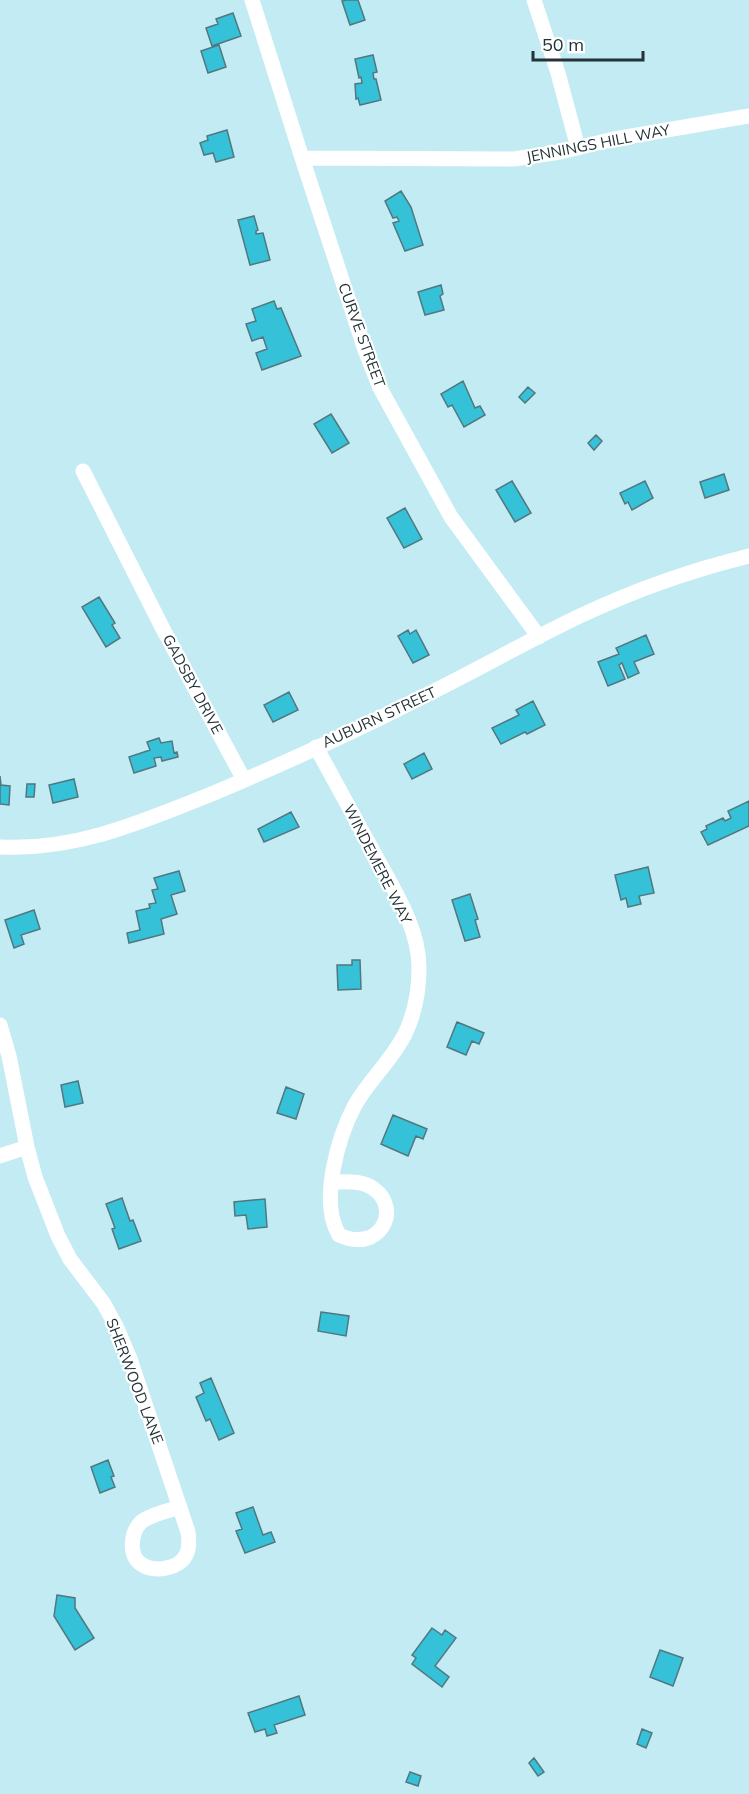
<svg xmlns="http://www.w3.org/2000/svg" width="749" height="1794" font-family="Mulish,sans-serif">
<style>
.building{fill:#35c2d8;stroke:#52777e;stroke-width:1.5}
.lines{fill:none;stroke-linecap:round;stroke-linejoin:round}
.minor{stroke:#fff;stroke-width:15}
.labels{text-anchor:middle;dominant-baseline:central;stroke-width:4.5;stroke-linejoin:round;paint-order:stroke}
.street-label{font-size:15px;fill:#233336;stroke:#fff}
</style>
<rect width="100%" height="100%" fill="#c3ebf3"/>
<!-- building -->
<path class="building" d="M346 0H358L365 20 350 25 342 1Z
M233 13 241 36 212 46 206 28 218 24 216 19Z
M219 45 226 67 208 73 201 51Z
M373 55 377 72 373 73 374 79H376L381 100 360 105 358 98 356 99 355 84 362 83 361 77 359 78 355 59Z
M227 130 234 157 216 162 213 153 204 155 200 143 208 140 207 136Z
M401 191 411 207 423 245 405 251 393 223 399 221 397 217 393 218 385 201Z
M254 216 258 230 256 231V234L263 233 270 260 250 265 238 220Z
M441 285 443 294 440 296 444 310 425 315 418 292Z
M274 301 277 309 281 308 301 356 262 370 256 353 267 349 263 337 252 341 246 324 256 321 252 309Z
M463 381 475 408 480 406 485 415 464 427 452 405 448 407 441 394Z
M528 387 535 393 525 403 519 397Z
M331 414 349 443 332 453 314 424Z
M596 435 602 441 594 450 588 443Z
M724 474 729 490 705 498 700 482Z
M512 481 531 513 515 522 496 490Z
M645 481 653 498 632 510 628 502 625 504 620 493Z
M405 508 422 539 404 548 387 518Z
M99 597 115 623 112 625 120 638 106 647 82 607Z
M408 630 410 634 416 630 429 655 413 663 398 636Z
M646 635 654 654 634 662 639 673 628 678 622 663 619 665 625 679 608 686 598 662 619 654 616 648Z
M289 692 298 710 273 722 264 705Z
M533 701 545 725 527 734 525 732 501 744 492 728 519 715 516 710Z
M159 738 161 743 172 741 174 753 177 752 178 757 162 761 161 757 154 758 156 766 134 773 129 757 150 750 147 742Z
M424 753 432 769 412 779 404 764Z
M0 776 1 785 10 786 9 805 0 804Z
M74 779 78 797 53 803 49 785Z
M27 784H35L34 797H26Z
M749 801V826L708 845 701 832 707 829 706 826 723 818 725 821 731 818 728 811Z
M291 812 299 827 264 842 258 829Z
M648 867 654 893 639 896 641 904 628 907 626 898 621 900 615 875Z
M179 871 185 891 171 895 177 914 161 919 164 934 129 943 127 933 140 930 136 911 150 908 149 904 156 903 152 890 158 889 154 878Z
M470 894 478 919 475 920 480 937 465 941 452 900Z
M34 910 40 929 21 935 24 944 14 948 5 920Z
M352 960H360L361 989 338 990 337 965H352Z
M457 1022 484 1033 479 1044 472 1041 466 1055 447 1047Z
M78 1081 83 1103 65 1107 61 1085Z
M286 1087 304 1094 296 1119 277 1113Z
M393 1115 427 1129 423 1139 416 1136 408 1156 381 1144Z
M122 1198 130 1221 133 1220 141 1241 119 1249 112 1229 115 1228 106 1204Z
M265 1199 267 1227 248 1229 246 1215 235 1216 234 1202Z
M321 1312 349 1316 346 1336 318 1331Z
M211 1378 234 1433 219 1440 210 1419 206 1421 196 1397 204 1393 200 1383Z
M108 1460 114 1476 111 1477 115 1487 100 1493 91 1467Z
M253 1507 263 1535 271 1532 275 1542 245 1553 236 1531 242 1529 236 1513Z
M57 1595 75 1598V1608L94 1638 75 1650 54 1616Z
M432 1628 442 1635 445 1630 456 1638 435 1666 449 1677 442 1687 412 1664 416 1658 412 1655Z
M660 1650 683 1658 673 1686 650 1677Z
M299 1696 305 1715 274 1725 277 1733 267 1736 265 1729 255 1732 248 1713Z
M642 1729 652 1733 646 1748 637 1744Z
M534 1758 544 1772 538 1776 529 1763Z
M410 1772 421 1776 418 1786 406 1782Z"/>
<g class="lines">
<!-- minor -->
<path class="minor" d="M252 0 302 158 365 350 380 388 451 517 539 637
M534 0 558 73 578 148
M302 158 514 159 560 152 614 139 749 116
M83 471 163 629 244 780
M316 747C335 782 354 816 373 851 392 887 419 926 419 968 419 991 415 1013 405 1034 392 1060 369 1080 355 1105 338 1137 319 1202 339 1235 380 1254 402 1209 374 1189 363 1180 346 1182 333 1182
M0 847C77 851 144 821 214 793 285 763 356 731 424 696 477 670 529 640 582 615 635 590 692 570 749 556
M0 1025 9 1056 27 1147 35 1177 58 1236 70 1259 104 1304 116 1326 130 1359 188 1532C189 1539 190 1548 186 1555 179 1569 154 1573 141 1564 128 1555 131 1532 141 1522 151 1514 168 1511 180 1507
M0 1156 27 1147"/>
</g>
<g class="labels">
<!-- street labels -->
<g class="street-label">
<text transform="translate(598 143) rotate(-11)">JENNINGS HILL WAY</text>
<text transform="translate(362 335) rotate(70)">CURVE STREET</text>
<text transform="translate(193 684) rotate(62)">GADSBY DRIVE</text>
<text transform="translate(379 717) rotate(-25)">AUBURN STREET</text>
<text transform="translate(378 864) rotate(63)">WINDEMERE WAY</text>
<text transform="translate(135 1381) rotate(69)">SHERWOOD LANE</text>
</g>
</g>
<!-- scale -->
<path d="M533 51v9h110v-9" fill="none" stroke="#233336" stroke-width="3"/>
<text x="542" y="51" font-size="18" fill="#233336" stroke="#ffffff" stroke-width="4.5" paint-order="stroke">50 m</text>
</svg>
